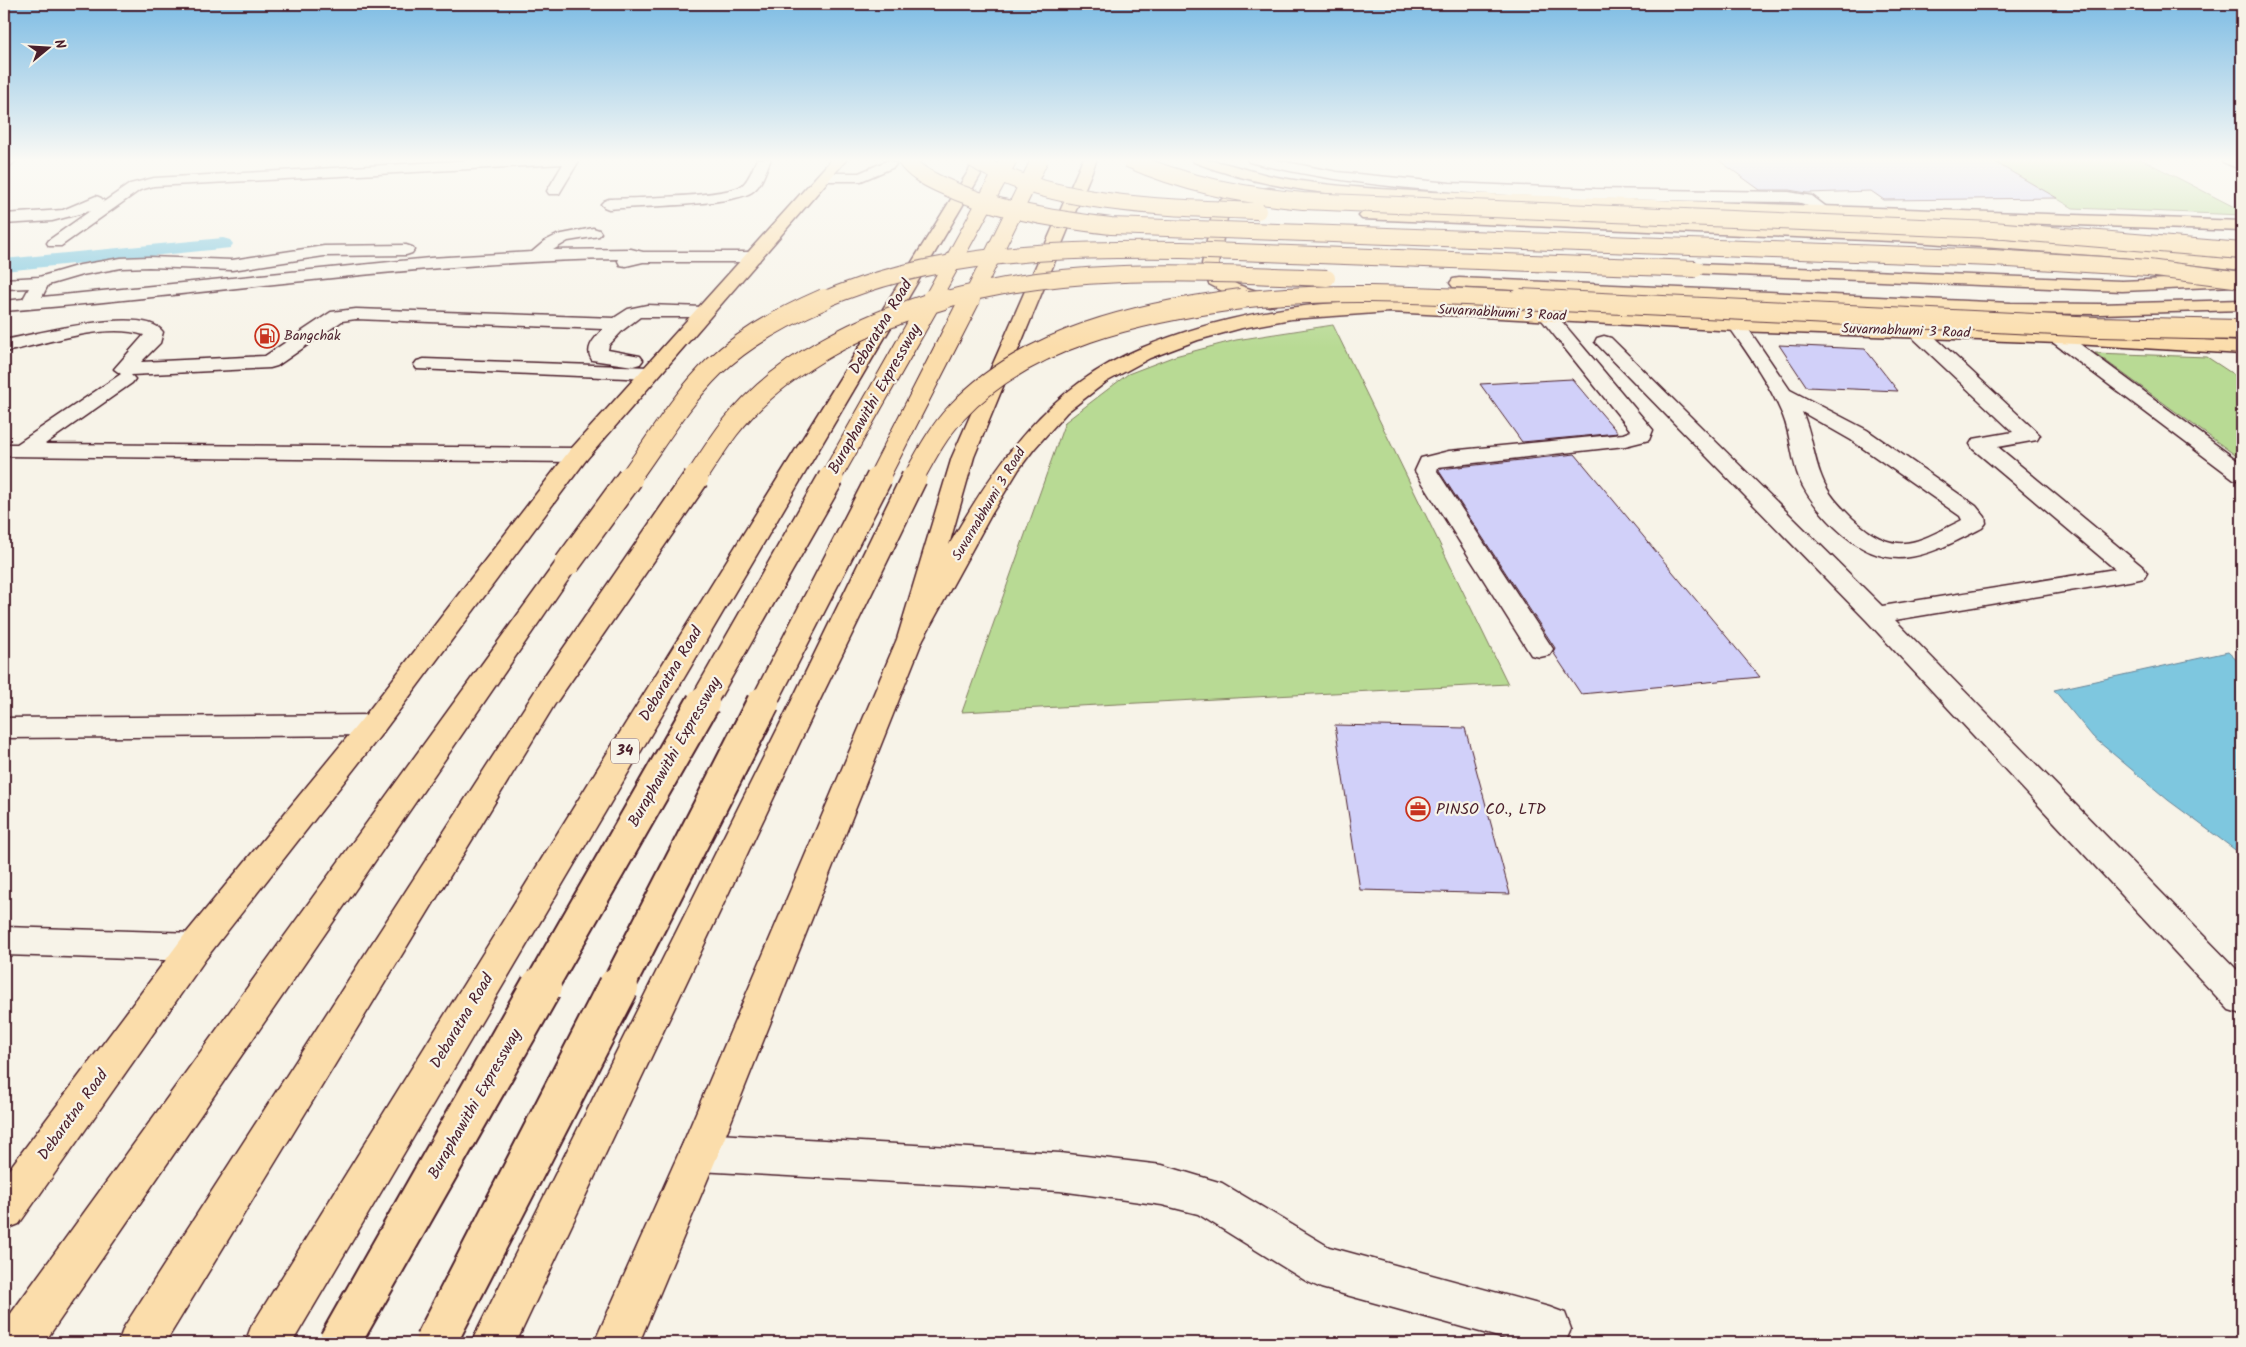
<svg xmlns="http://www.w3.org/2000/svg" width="2246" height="1347" font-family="Kalam,sans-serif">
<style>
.green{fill:#b8da94;stroke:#817c60}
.water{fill:#7ec7df;stroke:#698497}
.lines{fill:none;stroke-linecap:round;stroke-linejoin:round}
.canal{fill:#7ec7df;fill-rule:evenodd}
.building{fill:#d1d0f9;stroke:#4a1f2b}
.minor-casing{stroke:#4a1f2b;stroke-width:3}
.major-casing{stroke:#4a1f2b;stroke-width:3}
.highway-casing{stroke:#4a1f2b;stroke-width:3}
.minor{fill:#f7f3e8;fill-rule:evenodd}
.major{fill:#fbddab;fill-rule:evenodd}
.highway{fill:#fbddab;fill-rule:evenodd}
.major-bridge-far2-casing{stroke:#4a1f2b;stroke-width:18;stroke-linecap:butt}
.major-bridge-far1-casing{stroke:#4a1f2b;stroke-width:22;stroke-linecap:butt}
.major-bridge-casing{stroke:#4a1f2b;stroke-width:28;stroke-linecap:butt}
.highway-bridge-far4-casing{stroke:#4a1f2b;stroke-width:18;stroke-linecap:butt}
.highway-bridge-far3-casing{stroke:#4a1f2b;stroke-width:22;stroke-linecap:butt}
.highway-bridge-far2-casing{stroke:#4a1f2b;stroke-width:28;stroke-linecap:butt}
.highway-bridge-far1-casing{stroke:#4a1f2b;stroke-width:36;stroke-linecap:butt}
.highway-bridge-casing{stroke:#4a1f2b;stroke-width:44;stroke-linecap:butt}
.major-bridge-far2{stroke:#fbddab;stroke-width:16}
.major-bridge-far1{stroke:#fbddab;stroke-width:20}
.major-bridge{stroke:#fbddab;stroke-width:25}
.highway-bridge-far4{stroke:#fbddab;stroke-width:16}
.highway-bridge-far3{stroke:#fbddab;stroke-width:20}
.highway-bridge-far2{stroke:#fbddab;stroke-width:25}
.highway-bridge-far1{stroke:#fbddab;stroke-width:32}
.highway-bridge{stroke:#fbddab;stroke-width:40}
.labels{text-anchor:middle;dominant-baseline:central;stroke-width:4.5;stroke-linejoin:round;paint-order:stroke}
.far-street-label{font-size:14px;fill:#4a1f2b;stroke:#f7f3e8}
.far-poi-label{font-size:14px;fill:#4a1f2b;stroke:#f7f3e8;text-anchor:start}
.shield{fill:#f7f3e8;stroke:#7e5f64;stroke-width:1}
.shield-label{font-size:15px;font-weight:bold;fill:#4a1f2b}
.street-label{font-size:16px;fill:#4a1f2b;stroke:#f7f3e8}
.poi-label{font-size:16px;fill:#4a1f2b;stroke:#f7f3e8;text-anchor:start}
</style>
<rect width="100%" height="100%" fill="#f7f3e8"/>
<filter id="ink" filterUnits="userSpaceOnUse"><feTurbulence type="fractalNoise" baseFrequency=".02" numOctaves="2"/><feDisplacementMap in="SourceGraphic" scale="10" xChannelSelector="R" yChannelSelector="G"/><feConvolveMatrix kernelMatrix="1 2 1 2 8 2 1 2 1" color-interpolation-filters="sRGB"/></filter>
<g filter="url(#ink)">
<!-- green -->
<path class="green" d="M1989 159H2141L2242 211V215L2073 208Z
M1333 325 1508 684 962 712 1065 422 1128 374 1175 356 1236 340Z
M2095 353 2207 357 2242 380V460Z"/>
<!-- water -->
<path class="water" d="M2228 652 2242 665V855L2168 800 2093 737 2054 690Z"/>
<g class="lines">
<!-- canal -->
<path class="canal" d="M223 238 230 240 233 244 230 248 4 271V259Z"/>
</g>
<!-- building -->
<path class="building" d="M1717 159H1989L2057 198 1884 200 1871 191 1807 193 1789 190H1760Z
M1779 345 1865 349 1898 391 1807 387Z
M1572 379 1618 433 1522 442 1480 384Z
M1575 454 1760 677 1581 694 1553 652 1555 648 1439 471 1440 469Z
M1335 725 1465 728 1510 894 1360 890Z"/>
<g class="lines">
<!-- minor casing -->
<g class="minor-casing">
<path id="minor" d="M4 159H18L9 167 4 168Z
M493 159H580L559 194H549L547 191 563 164 154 186 140 190 61 246H49L47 243 49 240 90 211 52 221 4 224V214L63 210 96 196 101 198 104 201 102 203 130 184 154 178Z
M757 159H771C766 169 762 186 752 192 730 206 639 206 609 209L604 207 601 204 604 201 609 199C634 198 724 197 741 186 749 181 753 167 757 159Z
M1247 159H1271L1337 172 1450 183 1595 189 1789 192 1812 196 1833 212 1830 215C1817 219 1813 206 1801 203 1798 202 1793 202 1789 202 1703 201 1617 200 1531 196 1436 192 1342 185 1249 162Z
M2221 159 2242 161V170L2223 162Z
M889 160 896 164 894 167 861 181H825L818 177 825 173H859Z
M593 228 599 230 601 233 599 236 568 241 553 250 631 249 643 252H753L759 253 761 257 759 261 753 262H643L626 266 620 265 618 261 619 259C413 262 209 295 4 311V301L23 299 29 288 4 289V279L39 277 80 265 121 258 149 257 232 260 324 246 406 245 412 247 414 250 412 253 406 255 324 256 232 270 149 267 121 268 82 275 48 285 42 297 430 258 532 252 545 241 557 235Z
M647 305 704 307 710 308 713 312 710 316 704 317H640L623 330 609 345 608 350 640 356 643 360 640 364 633 366 592 360C584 348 595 338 603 329L356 319 342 321 277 366 270 368 131 375 135 379 132 383 45 444 578 448 586 450 589 455 586 460 578 462 4 456V444H17L121 374 114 369 144 335C103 322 45 345 4 352V340C34 335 144 304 163 332L160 343 141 362 265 356 331 312 356 309 614 318 628 309Z
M1547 310 1553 311 1653 430 1649 440 1625 446 1438 467 1437 471 1553 649 1549 655 1540 657 1531 655 1415 471 1421 458 1449 451 1623 434 1631 431 1538 315 1541 311Z
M1737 319 1743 321 1790 390 1867 430 1976 506 1985 517 1986 523 1982 528C1925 557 1888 578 1835 527 1821 513 1806 496 1799 478 1791 458 1791 436 1783 416 1769 383 1748 354 1728 325L1731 321ZM1802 412 1851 440 1960 516 1962 520C1914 544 1896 558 1852 518 1840 506 1828 494 1822 478 1813 457 1812 433 1802 412Z
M1918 326 1925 328 2040 435 2037 440 1998 447 2144 568 2147 573 2144 578 2135 580 1895 620 2242 975V1014L2229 1010 1867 621 1595 342 1597 338 1604 336 1611 338 1882 606 2115 569 1973 449 1970 444 1973 439 2013 432 1911 336 1909 332 1911 328Z
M2058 331 2065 333 2242 464V481L2234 479 2051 341 2049 337 2051 333Z
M424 359 650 367 657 369 660 373 657 377 650 379 417 369 414 365 417 361Z
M373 715 383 718 387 725 383 732 373 735 4 738V718Z
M4 927 195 933 207 937 212 947 207 957 195 961 4 955Z
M699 1133 1060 1153 1162 1165 1222 1183 1329 1247 1549 1307 1565 1313 1571 1329 1565 1343H1520L1321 1288 1306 1281 1198 1214 1162 1205 1060 1191 699 1171 685 1165 679 1152 685 1139Z"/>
</g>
<!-- major casing -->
<g class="major-casing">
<path id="major" d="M832 159H847L586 460 383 732 207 957 19 1224 4 1230V1176L183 937 363 718 570 450Z
M1083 159H1097L974 457 949 545C996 463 1048 387 1139 349 1217 316 1307 300 1391 302 1431 302 1471 306 1510 308 1584 312 1659 316 1733 319 1840 324 1947 327 2054 331 2117 334 2179 339 2242 342V354L2058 343 1737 331 1390 312 1291 319 1242 328 1198 340 1150 358 1106 382 1067 412 1034 449 1019 469 991 515 923 639 719 1152 639 1343H594L681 1148 897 639 952 457Z
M1192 159C1222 159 1252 173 1282 178 1331 187 1382 189 1432 192L2242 221V231L1432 202C1351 196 1271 192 1194 162Z
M1269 188 1274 189 1276 192 1274 195 1236 203 1229 208 1218 264 1223 277 1238 285 1275 297 1278 301 1275 305 1269 306 1226 293 1209 284 1202 264 1214 206 1226 196Z
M1696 264 2122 281 2234 276 2240 277 2242 282 2240 285 2234 286 2122 291 1690 273 1688 269 1690 265Z
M567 557 576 559 579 564 44 1343H4V1323L558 559Z"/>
</g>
<!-- highway casing -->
<g class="highway-casing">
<path id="highway" d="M976 159H990L292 1343H245L251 1327Z
M1367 211C1659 221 1951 230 2242 260V270L2133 258 1915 242 1362 219 1359 216 1362 213Z
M1459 278 2011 303 2100 304 2242 300V310L2100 314 2011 313 1453 287 1450 283 1453 279Z
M547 685 557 688 561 694 165 1343H118L124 1327 537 688Z
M804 695 814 697 818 704 516 1343H471L790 704 794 697Z"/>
</g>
<!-- minor -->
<use href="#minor" class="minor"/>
<!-- major -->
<use href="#major" class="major"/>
<!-- highway -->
<use href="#highway" class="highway"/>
<!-- major-bridge-far2 casing -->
<g class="major-bridge-far2-casing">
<path id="major-bridge-far2" d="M905 159C913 171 926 178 939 184 993 210 1052 219 1111 226L1993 258 2148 268 2242 280
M821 301C936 251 1058 249 1182 250L1696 269"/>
</g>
<!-- major-bridge-far1 casing -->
<g class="major-bridge-far1-casing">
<path id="major-bridge-far1" d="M629 479C656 442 682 398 714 367 743 339 787 315 824 299"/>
</g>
<!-- major-bridge casing -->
<g class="major-bridge-casing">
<path id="major-bridge" d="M567 564 630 478"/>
</g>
<!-- highway-bridge-far4 casing -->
<g class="highway-bridge-far4-casing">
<path id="highway-bridge-far4" d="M973 159C1045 206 1174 208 1258 211
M1128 159C1184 184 1241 195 1303 201L1993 230 2242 251
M931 301 1009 159
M940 301C1065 264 1199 273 1327 278
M970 301 1040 159
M1231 301C1335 288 1442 296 1546 301"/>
</g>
<!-- highway-bridge-far3 casing -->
<g class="highway-bridge-far3-casing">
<path id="highway-bridge-far3" d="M1520 299 2097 327 2242 330
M695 479C706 462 717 445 729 429 781 362 866 322 944 299
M830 479 932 299
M878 479 970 299
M913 479C926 455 938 432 957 412 1026 337 1143 312 1241 299"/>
</g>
<!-- highway-bridge-far2 casing -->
<g class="highway-bridge-far2-casing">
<path id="highway-bridge-far2" d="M547 694 696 478
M702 704 831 478
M763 704 879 478
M804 704 914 478"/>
</g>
<!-- highway-bridge-far1 casing -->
<g class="highway-bridge-far1-casing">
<path id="highway-bridge-far1" d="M540 988 703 703
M617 988 763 703"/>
</g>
<!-- highway-bridge casing -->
<g class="highway-bridge-casing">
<path id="highway-bridge" d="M339 1343 541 987
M435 1343 618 987"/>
</g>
<!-- major-bridge-far2 -->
<use href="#major-bridge-far2" class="major-bridge-far2"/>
<!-- major-bridge-far1 -->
<use href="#major-bridge-far1" class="major-bridge-far1"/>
<!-- major-bridge -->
<use href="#major-bridge" class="major-bridge"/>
<!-- highway-bridge-far4 -->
<use href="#highway-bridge-far4" class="highway-bridge-far4"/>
<!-- highway-bridge-far3 -->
<use href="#highway-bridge-far3" class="highway-bridge-far3"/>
<!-- highway-bridge-far2 -->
<use href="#highway-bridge-far2" class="highway-bridge-far2"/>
<!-- highway-bridge-far1 -->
<use href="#highway-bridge-far1" class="highway-bridge-far1"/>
<!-- highway-bridge -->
<use href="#highway-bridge" class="highway-bridge"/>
</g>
</g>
<!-- sky -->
<linearGradient id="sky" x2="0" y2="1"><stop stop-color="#7dbce4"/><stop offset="0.46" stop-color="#fbfaf5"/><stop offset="1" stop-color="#fbfaf5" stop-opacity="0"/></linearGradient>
<rect width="2246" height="348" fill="url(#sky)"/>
<!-- icons -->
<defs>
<g id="fuel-ring" transform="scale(1.25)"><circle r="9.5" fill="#f7f3e8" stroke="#c8321e" stroke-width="1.5"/><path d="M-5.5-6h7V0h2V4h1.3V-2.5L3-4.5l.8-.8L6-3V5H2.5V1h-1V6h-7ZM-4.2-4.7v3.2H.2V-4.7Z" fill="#c8321e"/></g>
<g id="office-ring" transform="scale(1.25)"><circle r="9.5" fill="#f7f3e8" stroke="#c8321e" stroke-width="1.5"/><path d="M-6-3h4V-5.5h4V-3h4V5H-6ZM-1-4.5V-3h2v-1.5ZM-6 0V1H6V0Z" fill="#c8321e"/></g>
</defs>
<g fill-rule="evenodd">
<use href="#fuel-ring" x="267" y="336"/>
<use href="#office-ring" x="1418" y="809"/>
</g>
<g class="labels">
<!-- far-street labels -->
<g class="far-street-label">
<text transform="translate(1502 313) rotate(3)">Suvarnabhumi 3 Road</text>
<text transform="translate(1906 331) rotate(2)">Suvarnabhumi 3 Road</text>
<text transform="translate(989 504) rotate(-59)">Suvarnabhumi 3 Road</text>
</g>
<!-- far-poi labels -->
<g class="far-poi-label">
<text x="284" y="336">Bangchak</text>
</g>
<!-- shield labels -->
<rect class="shield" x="611" y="738.5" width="28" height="25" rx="4"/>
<g class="shield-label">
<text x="625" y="751">34</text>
</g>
<!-- street labels -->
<g class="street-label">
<text transform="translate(881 327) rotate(-59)">Debaratna Road</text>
<text transform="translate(875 399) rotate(-60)">Buraphawithi Expressway</text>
<text transform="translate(671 674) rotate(-59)">Debaratna Road</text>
<text transform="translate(675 752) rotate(-60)">Buraphawithi Expressway</text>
<text transform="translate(462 1021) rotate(-59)">Debaratna Road</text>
<text transform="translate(475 1104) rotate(-60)">Buraphawithi Expressway</text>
<text transform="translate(73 1115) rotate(-54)">Debaratna Road</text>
</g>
<!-- poi labels -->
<g class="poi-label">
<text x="1436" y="809">PINSO CO., LTD</text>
</g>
</g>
<!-- margin -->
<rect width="2246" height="1347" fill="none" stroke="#f7f3e8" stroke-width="20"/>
<rect x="10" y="10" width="2226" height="1327" fill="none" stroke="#4a1f2b" stroke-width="2" filter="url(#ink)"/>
<!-- north arrow -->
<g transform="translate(48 48) rotate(72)" stroke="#f7f3e8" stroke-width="4" paint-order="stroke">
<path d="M0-4L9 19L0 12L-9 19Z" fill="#4a1f2b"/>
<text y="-8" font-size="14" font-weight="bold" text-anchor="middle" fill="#4a1f2b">N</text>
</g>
</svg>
